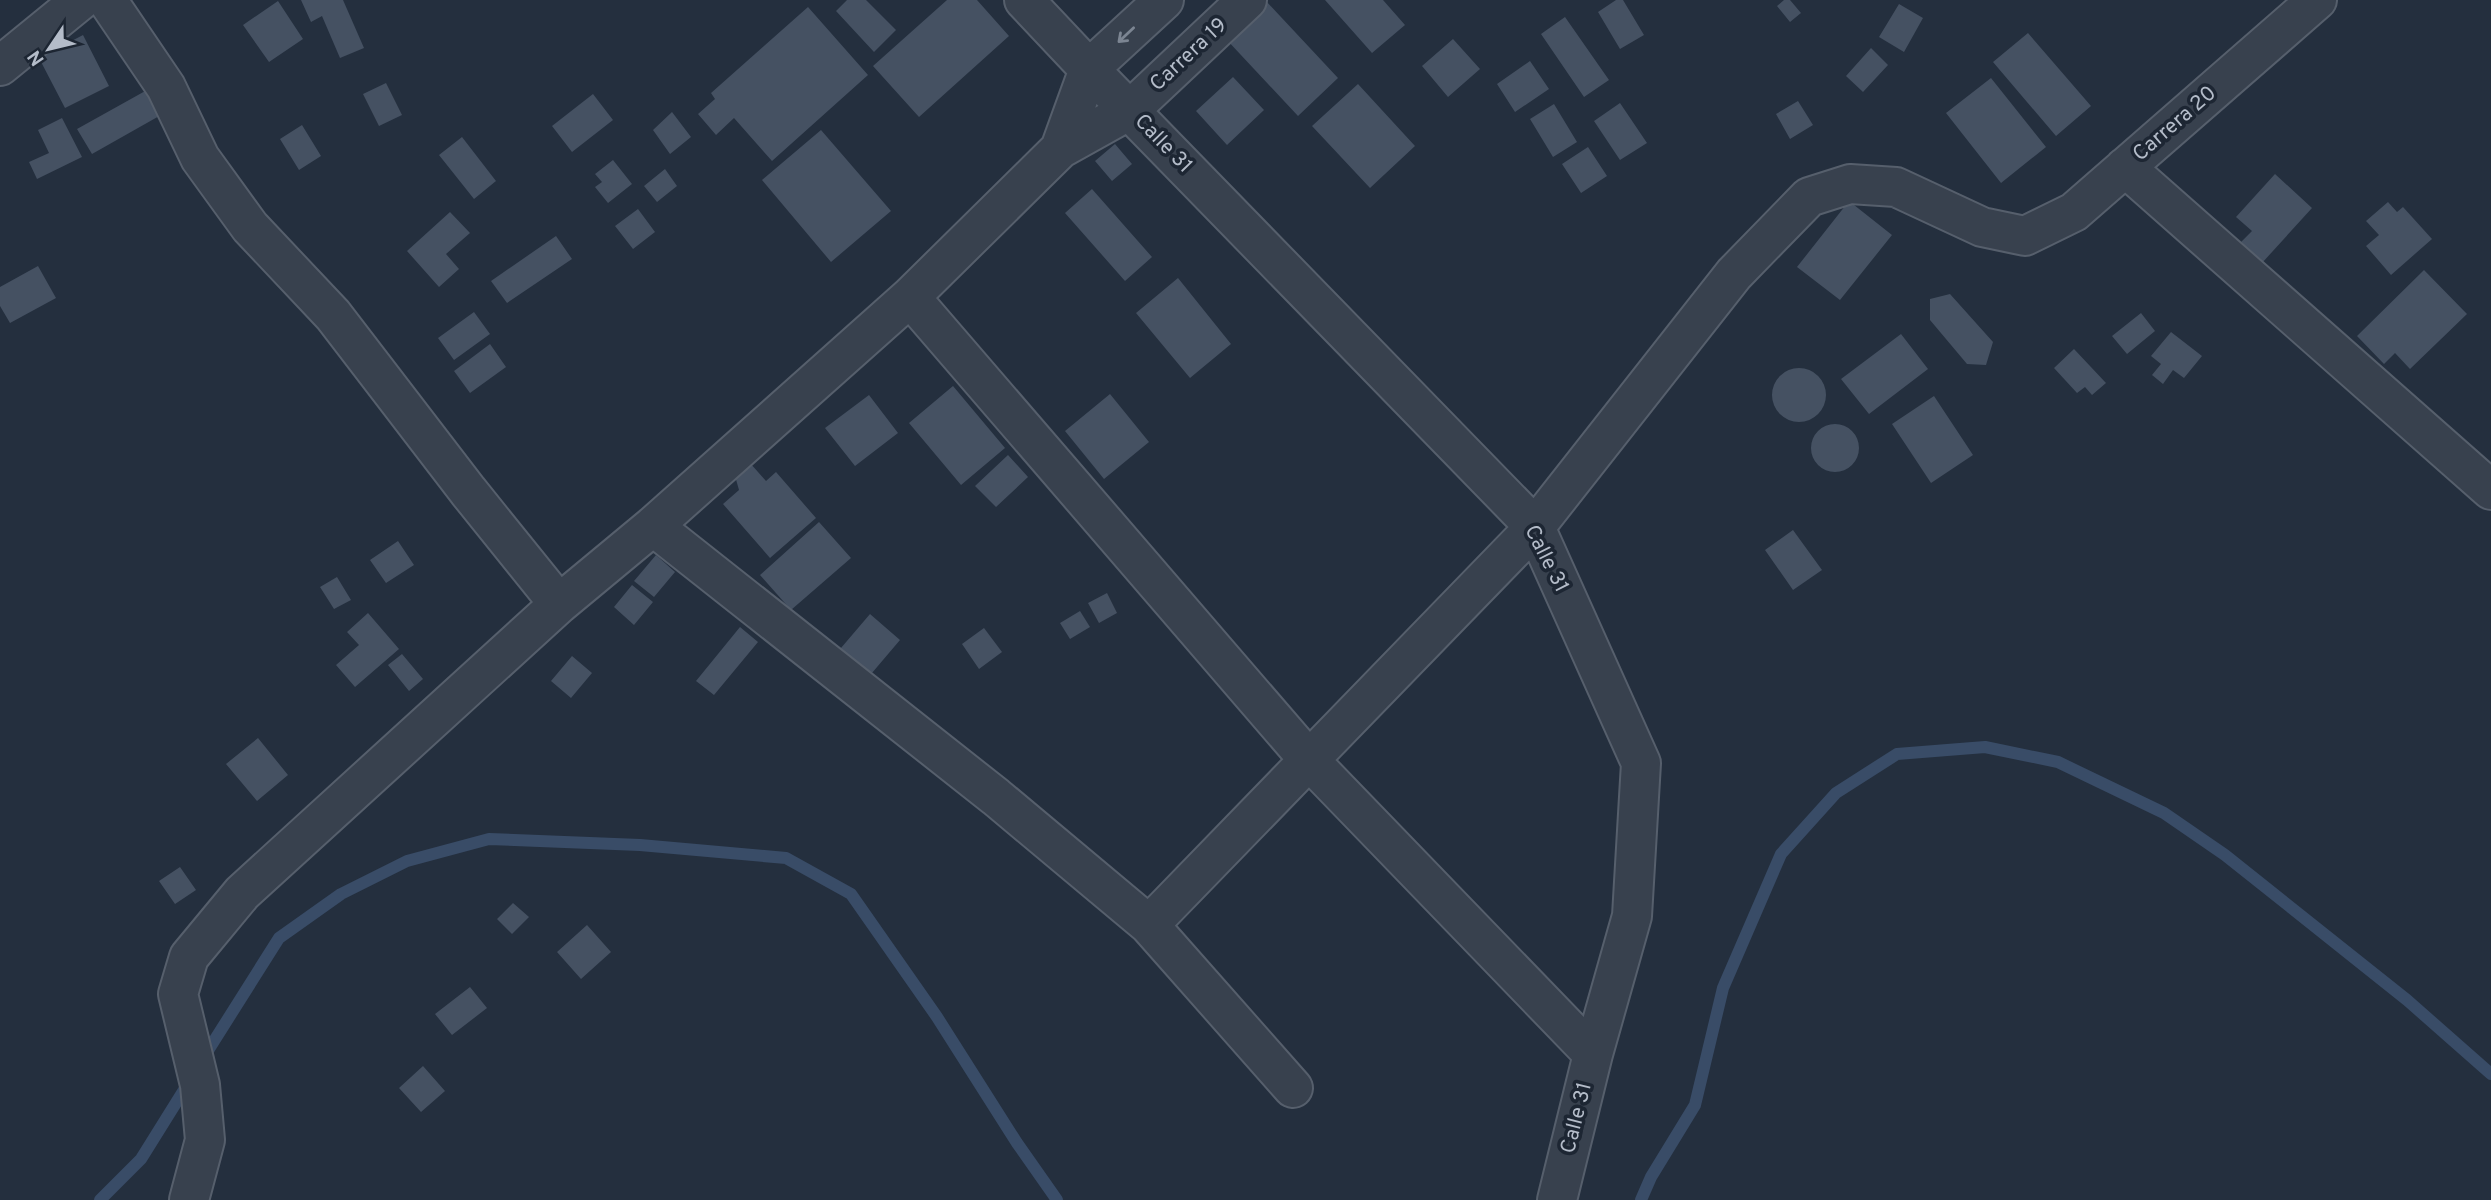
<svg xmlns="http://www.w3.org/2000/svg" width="2491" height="1200" font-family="Overpass,sans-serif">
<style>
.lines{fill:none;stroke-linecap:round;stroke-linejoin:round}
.stream{stroke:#394c67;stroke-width:12}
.building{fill:#455162}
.street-casing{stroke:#565f6c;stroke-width:42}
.street{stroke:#38414e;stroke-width:38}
.oneway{stroke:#7c8592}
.labels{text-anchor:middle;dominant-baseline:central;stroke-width:7;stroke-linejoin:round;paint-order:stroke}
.street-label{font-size:21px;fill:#b4bcc9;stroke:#1d2633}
</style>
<rect width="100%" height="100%" fill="#242f3e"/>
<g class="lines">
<!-- stream -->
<path class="stream" d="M202 1060 279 938 341 894 407 861 489 839 640 845 786 858 851 894 937 1017 1017 1143 1057 1200
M100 1200 141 1159 189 1082
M1641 1200 1651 1177 1695 1105 1723 988 1781 854 1836 793 1897 754 1985 747 2058 762 2164 813 2225 855 2407 1000 2491 1074"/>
</g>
<!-- building -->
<path class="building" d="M301 0H343L364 48 340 58 322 16 311 22Z
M847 0H866L896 30 874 52 836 11Z
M947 0H977L1009 36 919 117 873 66Z
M1325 0H1383L1405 25 1372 53Z
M1616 0H1623L1644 35 1620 49 1598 12Z
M1784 0H1790L1801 13 1790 22 1777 6Z
M278 1 303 39 269 62 243 25Z
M1266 1 1338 78 1298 116 1226 39Z
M1899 4 1923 18 1904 52 1879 37Z
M808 7 868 75 772 161 734 118 716 135 698 114 715 99 711 93Z
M1565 17 1609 80 1584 97 1541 34Z
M2028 33 2091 106 2056 136 1993 62Z
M83 35 109 86 65 108 39 58Z
M1453 39 1480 69 1448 97 1422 66Z
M1871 48 1888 65 1863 92 1846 76Z
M1530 61 1549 89 1515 112 1497 84Z
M1233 77 1264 110 1227 145 1196 111Z
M1991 78 2046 147 2001 183 1946 113Z
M386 83 402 115 379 126 363 94Z
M1358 84 1415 146 1370 188 1312 126Z
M147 90 161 115 92 154 77 129Z
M593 94 613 120 572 152 552 126Z
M1798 101 1813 125 1790 139 1776 114Z
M1620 103 1647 143 1620 160 1594 121Z
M1554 104 1577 142 1553 157 1530 119Z
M672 112 691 137 670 154 653 130Z
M62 118 82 157 37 179 29 162 49 153 38 130Z
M302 125 321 156 299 170 280 139Z
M821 130 891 211 831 262 762 180Z
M462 137 496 181 474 199 439 155Z
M1115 144 1132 164 1112 181 1095 161Z
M1588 147 1607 176 1581 193 1562 164Z
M613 160 632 184 608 203 595 187 602 182 595 174Z
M665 169 677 186 657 202 644 186Z
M2275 174 2312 208 2262 263 2240 243 2252 231 2236 217Z
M1092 189 1152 257 1125 281 1065 213Z
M1849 201 1892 235 1840 300 1797 267Z
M2388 202 2397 212 2403 207 2432 239 2391 275 2366 246 2379 235 2366 221Z
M638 209 655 232 633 249 615 226Z
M450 212 470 233 446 254 459 269 439 287 407 251Z
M556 236 572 259 507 303 491 281Z
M38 266 56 298 10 323 0 306V287Z
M2424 270 2467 314 2410 369 2395 353 2384 364 2357 336Z
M1178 278 1231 344 1190 378 1136 313Z
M1950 294 1993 342 1986 365 1967 364 1930 320V299Z
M474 312 490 334 454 360 438 338Z
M2141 313 2155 331 2127 354 2112 336Z
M2171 332 2202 356 2184 378 2173 370 2163 384 2152 375 2161 364 2151 356Z
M1901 334 1928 369 1869 414 1841 379Z
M490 344 506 367 470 393 454 371Z
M2074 349 2106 383 2092 395 2085 387 2077 393 2054 368Z
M1772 395a27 27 0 1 1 54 0a27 27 0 1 1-54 0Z
M953 386 1005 448 961 485 909 423Z
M1110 394 1149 442 1104 479 1065 431Z
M869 395 898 433 855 466 825 428Z
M1934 396 1973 455 1931 483 1892 424Z
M1811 448a24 24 0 1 1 48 0a24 24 0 1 1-48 0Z
M1008 455 1028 477 996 507 975 486Z
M750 463 766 481 776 472 816 518 770 558 723 504 739 490 735 476Z
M819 522 851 558 791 610 760 575Z
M1793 530 1822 570 1793 590 1765 550Z
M398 541 414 565 386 583 370 560Z
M656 555 675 572 654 597 634 581Z
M337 577 351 600 334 609 320 587Z
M632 585 653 602 634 625 614 607Z
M1107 593 1117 613 1099 623 1088 603Z
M1080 611 1090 627 1070 639 1060 623Z
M368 613 399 649 355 687 336 665 359 645 347 632Z
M870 614 900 640 866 680 835 655Z
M740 627 758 642 714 695 696 681Z
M984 628 1002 652 979 669 962 644Z
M402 654 423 679 409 691 388 665Z
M572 656 592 673 571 698 551 681Z
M258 738 288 775 257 801 226 764Z
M180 867 196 890 175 904 159 881Z
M513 903 529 917 512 934 497 919Z
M587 925 611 952 581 979 557 952Z
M470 987 487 1008 452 1035 435 1014Z
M423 1066 445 1091 421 1112 399 1088Z"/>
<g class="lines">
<!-- street casing -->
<g class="street-casing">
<path id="street" d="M107 0 166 87 200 158 250 227 333 315 468 491 559 604
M1024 0 1089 69 1535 527 1641 763 1632 916 1593 1054 1557 1200
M0 66 81 0
M1060 149 1089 69 1164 0
M2125 167 2491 490
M910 297 1309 760 1593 1054
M653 526 996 797 1149 925 1293 1088
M1149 925 1535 527 1734 274 1809 197 1850 184 1896 187 1982 227 2025 236 2074 212 2317 0
M189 1200 205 1140 200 1085 178 994 189 957 242 893 559 604 653 526 910 297 1060 149 1130 110 1247 0"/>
</g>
<!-- street -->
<use href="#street" class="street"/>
</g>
<!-- one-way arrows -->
<defs><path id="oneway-shaft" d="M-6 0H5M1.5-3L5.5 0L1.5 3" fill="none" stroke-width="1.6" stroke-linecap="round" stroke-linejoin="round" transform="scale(1.75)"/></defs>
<use class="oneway" href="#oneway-shaft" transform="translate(1126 35) rotate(137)"/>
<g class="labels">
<!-- street labels -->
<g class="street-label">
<text transform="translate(1189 55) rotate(-43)">Carrera 19</text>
<text transform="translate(2175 124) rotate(-41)">Carrera 20</text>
<text transform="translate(1163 144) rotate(46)">Calle 31</text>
<text transform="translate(1546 559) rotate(63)">Calle 31</text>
<text transform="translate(1577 1118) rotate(-76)">Calle 31</text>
</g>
</g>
<!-- north arrow -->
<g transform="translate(49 49) rotate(235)" stroke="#1d2633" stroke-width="5" paint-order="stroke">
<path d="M0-5L12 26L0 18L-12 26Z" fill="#b4bcc9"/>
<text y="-10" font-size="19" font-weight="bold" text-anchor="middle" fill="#b4bcc9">N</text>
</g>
</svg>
